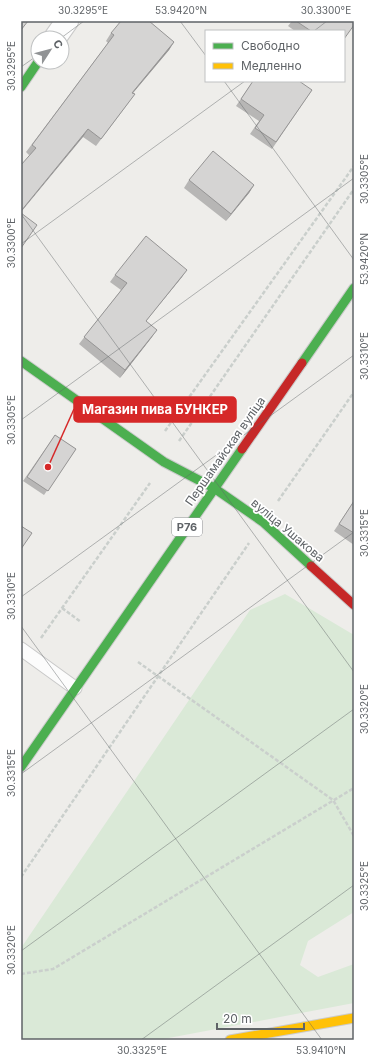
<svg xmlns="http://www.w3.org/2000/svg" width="375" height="1061" font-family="Inter,sans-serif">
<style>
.green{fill:#dae9d7}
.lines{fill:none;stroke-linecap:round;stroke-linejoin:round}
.lane-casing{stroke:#c9c9c9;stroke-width:15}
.street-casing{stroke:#c9c9c9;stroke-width:24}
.fast-casing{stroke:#cbcbcb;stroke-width:11}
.slow-casing{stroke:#cbcbcb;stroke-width:11}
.jam-casing{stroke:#cbcbcb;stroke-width:11}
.path{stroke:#cacfcc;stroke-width:2.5;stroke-dasharray:4 2;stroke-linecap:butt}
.lane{stroke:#fcfcfc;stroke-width:13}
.street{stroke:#fcfcfc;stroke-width:22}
.fast{stroke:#4caf50;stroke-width:9}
.slow{stroke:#ffc107;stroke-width:9}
.jam{stroke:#c62828;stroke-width:9}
.wall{fill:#b7b6b5}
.shaded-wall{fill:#959494}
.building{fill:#d5d4d3;stroke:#959494}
.ticks{fill:none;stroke:#5f6367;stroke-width:1;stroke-opacity:0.45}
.labels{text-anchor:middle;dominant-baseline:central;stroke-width:3.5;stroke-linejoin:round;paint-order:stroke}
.shield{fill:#fff;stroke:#8f9295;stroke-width:1}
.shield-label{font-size:11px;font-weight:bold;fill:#5f6367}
.street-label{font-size:12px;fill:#5f6367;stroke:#fff}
.leader{fill:none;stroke:#d62828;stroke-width:1.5}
.callout-dot{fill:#d62828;stroke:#fff;stroke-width:1.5}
.callout{fill:#d62828;stroke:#d62828;stroke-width:1.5}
.callout-label{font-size:13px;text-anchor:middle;font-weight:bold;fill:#fff}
.neatline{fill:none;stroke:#5f6367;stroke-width:1.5}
.ticks-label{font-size:10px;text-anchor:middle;fill:#5f6367}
</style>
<rect width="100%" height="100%" fill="#eeedea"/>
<!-- green -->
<path class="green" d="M285 594 354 635V912L308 941 300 965 318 977 354 964V1003L158 1040H21V948L250 610Z"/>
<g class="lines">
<!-- lane casing -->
<g class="lane-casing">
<path id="lane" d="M21 649 75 688"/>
</g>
<!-- street casing -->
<g class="street-casing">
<path id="street" d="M55 38 67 21"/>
</g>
<!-- fast casing -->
<g class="fast-casing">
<path id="fast" d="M21 87 38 62
M21 361 164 462 214 488 263 522 311 566
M302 363 354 288
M21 767 242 449"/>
</g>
<!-- slow casing -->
<g class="slow-casing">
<path id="slow" d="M230 1040 354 1018"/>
</g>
<!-- jam casing -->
<g class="jam-casing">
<path id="jam" d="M242 449 302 363
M311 566 354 605"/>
</g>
<!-- path -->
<path class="path" d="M165 431 354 166
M179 441 354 189
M278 501 354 392
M62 608 81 622
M41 638 150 483
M138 662 333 800 354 836
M21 877 249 543
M21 974 53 969 354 788"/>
<!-- lane -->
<use href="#lane" class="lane"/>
<!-- street -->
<use href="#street" class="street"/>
<!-- fast -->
<use href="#fast" class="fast"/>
<!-- slow -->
<use href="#slow" class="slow"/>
<!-- jam -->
<use href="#jam" class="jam"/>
</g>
<!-- wall -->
<path class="wall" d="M292 21H354L344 31H295L288 26Z
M111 33 174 42 169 50 133 93 129 102 96 146 83 137 29 155 26 152 108 43 106 41Z
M253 81 312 90 272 149 250 134 259 121 236 106Z
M189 180 254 185 249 193 226 221 184 188Z
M115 275 182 277 146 321 152 337 120 378 79 344 121 290 110 282Z
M55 435 76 449 44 495 23 481Z
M354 501V545L334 531Z"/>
<!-- shaded-wall -->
<path class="shaded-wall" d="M174 42 169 50 127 100 132 93Z
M88 129 83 137 21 212V211Z
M254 185 249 193 226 221 231 214Z
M187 270 182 277 140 328 146 321Z
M157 330 152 337 120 378 125 370Z"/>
<!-- building -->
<path class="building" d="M21 21H28L21 30Z
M121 21H149L174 42 132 93 135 94 101 139 88 129 21 211V165L36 148 32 145 114 35 111 33Z
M296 21H354V25L344 39V31H311Z
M253 81H299L312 90 276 142 255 128 264 115 241 99Z
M213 151 254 185 231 214 189 180Z
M21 213 37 225 21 248Z
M146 236 187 270 146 321 157 330 125 370 84 337 127 283 115 275Z
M55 435 76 449 48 491 27 477Z
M354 501V533L339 524Z
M21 526 32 533 21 549Z"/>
<!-- ticks -->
<path class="ticks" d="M180 21 206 56M314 31 327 21M61 38 84 21M21 67 38 55M224 81 354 260M21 214 354 672M21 244 245 81M21 420 354 178M21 597 354 355M21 626 322 1040M21 774 354 532M21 951 354 709M21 1038 22 1040M141 1040 354 885"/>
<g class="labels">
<!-- shield labels -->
<rect class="shield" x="172" y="518" width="30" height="18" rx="3"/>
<g class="shield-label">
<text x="187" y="527">Р76</text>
</g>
<!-- street labels -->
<g class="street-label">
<text transform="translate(225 451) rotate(-55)">Першамайская вуліца</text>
<text transform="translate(288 530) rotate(40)">вуліца Ушакова</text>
</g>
</g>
<!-- callouts -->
<path class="leader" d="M48 467L74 409"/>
<circle class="callout-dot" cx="48" cy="467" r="4"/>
<rect class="callout" x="74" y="397" width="162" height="25" rx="4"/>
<g class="callout-label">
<text x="155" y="414">Магазин пива БУНКЕР</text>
</g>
<!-- border -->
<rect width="375" height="1061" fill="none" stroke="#ffffff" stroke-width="44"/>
<!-- legend -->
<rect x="205" y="30" width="140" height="52" fill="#ffffff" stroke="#bfc1c2"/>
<rect x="213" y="43" width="20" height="6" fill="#4caf50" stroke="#bfc1c2"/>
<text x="241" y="50" font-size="12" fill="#5f6367">Свободно</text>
<rect x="213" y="63" width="20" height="6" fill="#ffc107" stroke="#bfc1c2"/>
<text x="241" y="70" font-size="12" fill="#5f6367">Медленно</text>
<!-- north arrow -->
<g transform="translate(50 50) rotate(54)"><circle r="19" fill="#ffffff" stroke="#bfc1c2"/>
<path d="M0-3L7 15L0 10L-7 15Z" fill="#919395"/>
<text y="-6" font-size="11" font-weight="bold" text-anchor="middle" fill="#5f6367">С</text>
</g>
<!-- scale -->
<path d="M217 1023v6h87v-6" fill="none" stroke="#5f6367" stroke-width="2"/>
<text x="223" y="1023" font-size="12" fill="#5f6367" stroke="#ffffff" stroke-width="3" paint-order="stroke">20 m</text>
<rect x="22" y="22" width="331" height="1017" class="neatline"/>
<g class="ticks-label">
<text x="83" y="14">30.3295°E</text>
<text x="181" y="14">53.9420°N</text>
<text x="326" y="14">30.3300°E</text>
<text transform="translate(11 66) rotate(-90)" y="4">30.3295°E</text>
<text transform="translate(364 179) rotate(-90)" y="4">30.3305°E</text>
<text transform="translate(11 243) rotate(-90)" y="4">30.3300°E</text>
<text transform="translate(364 259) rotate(-90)" y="4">53.9420°N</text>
<text transform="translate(364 356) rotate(-90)" y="4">30.3310°E</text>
<text transform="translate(11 420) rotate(-90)" y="4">30.3305°E</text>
<text transform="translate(364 533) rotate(-90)" y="4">30.3315°E</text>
<text transform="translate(11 596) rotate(-90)" y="4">30.3310°E</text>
<text transform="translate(364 709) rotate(-90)" y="4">30.3320°E</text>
<text transform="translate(11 773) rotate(-90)" y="4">30.3315°E</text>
<text transform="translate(364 886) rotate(-90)" y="4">30.3325°E</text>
<text transform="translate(11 950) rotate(-90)" y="4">30.3320°E</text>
<text x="142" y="1054">30.3325°E</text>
<text x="321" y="1054">53.9410°N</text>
</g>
</svg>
